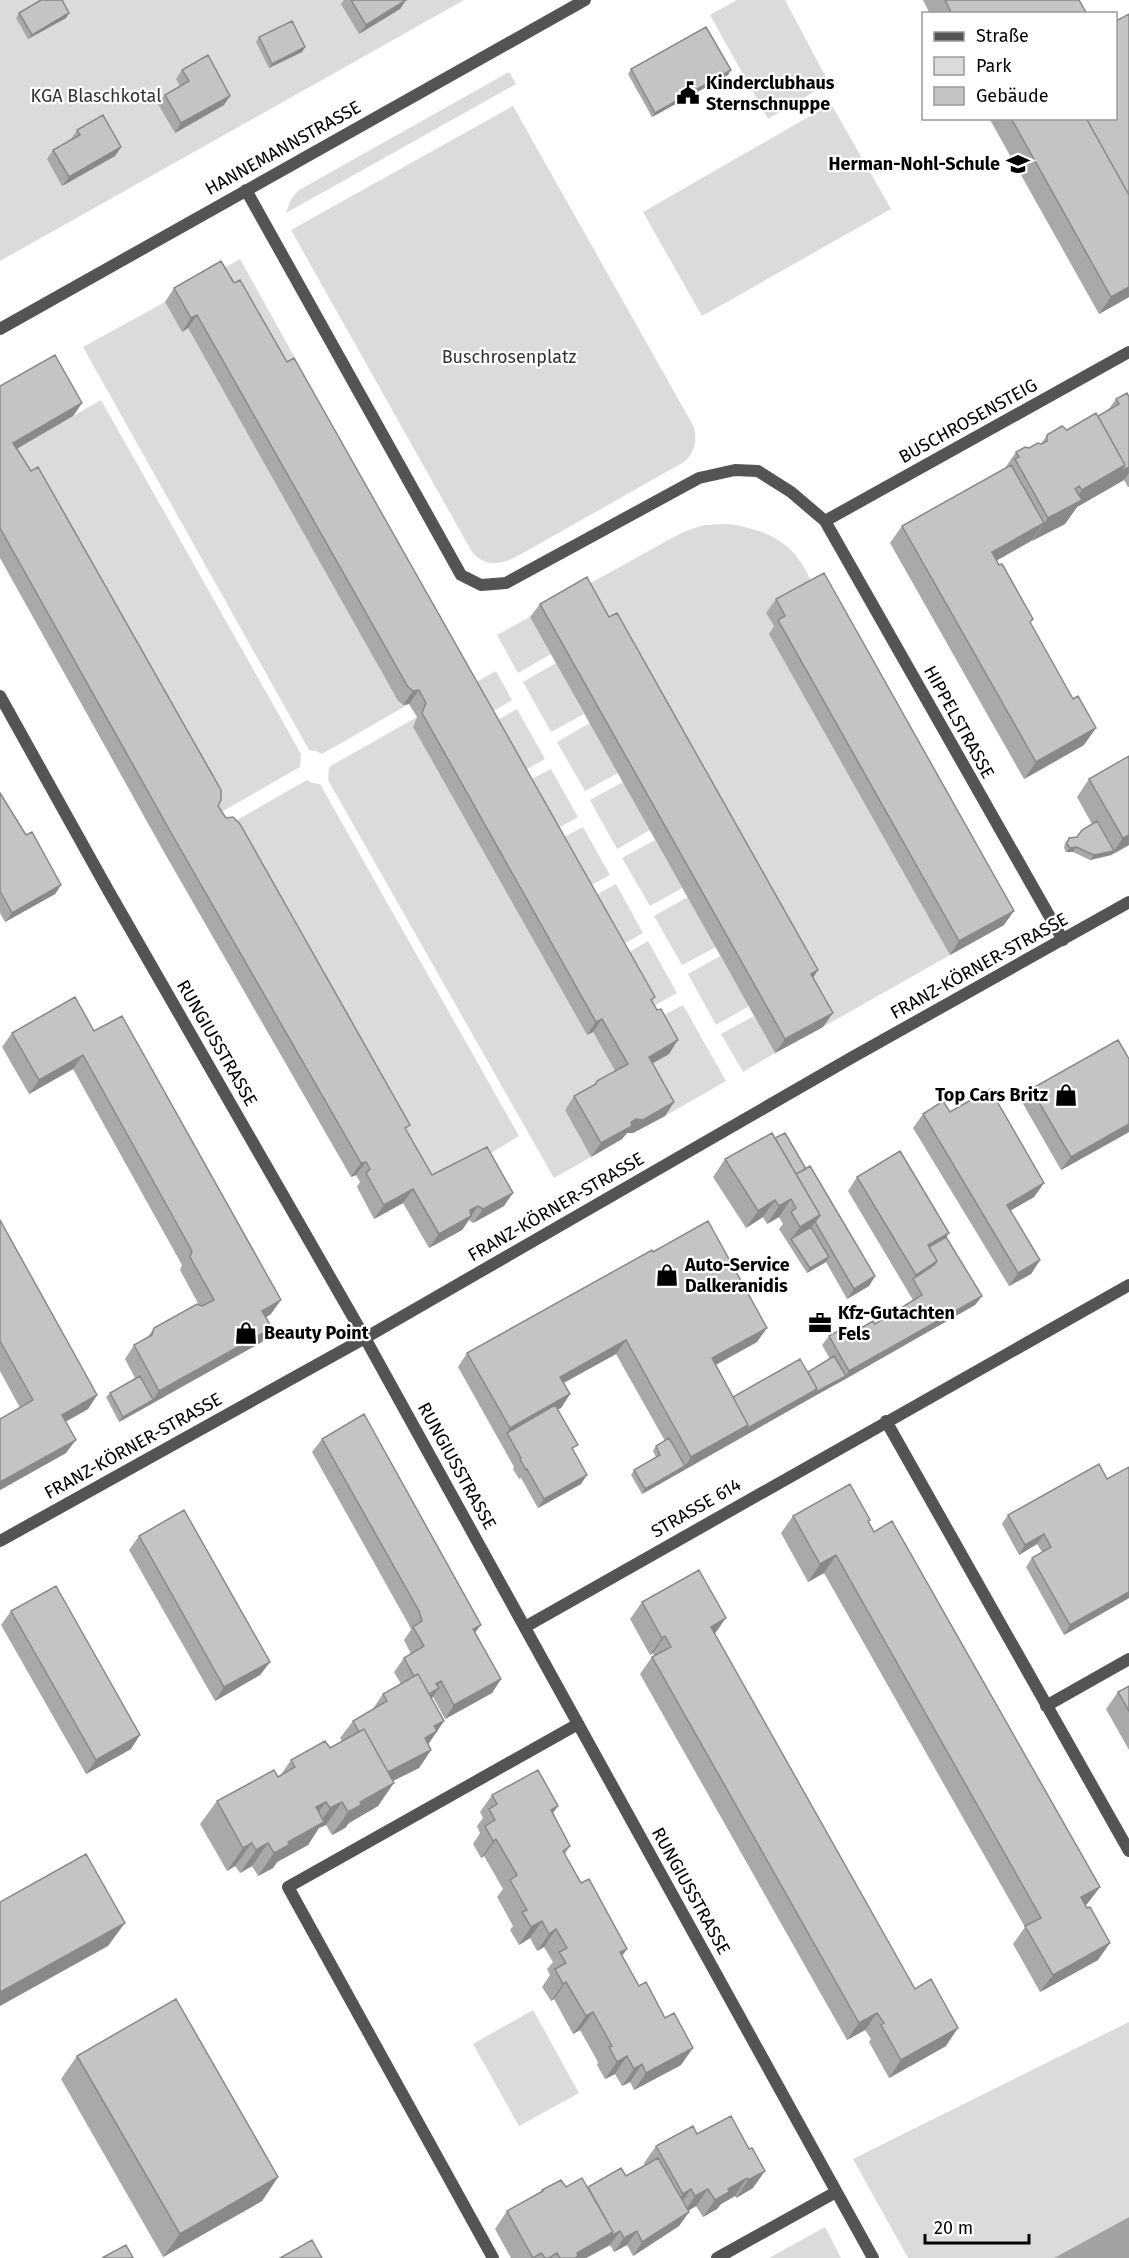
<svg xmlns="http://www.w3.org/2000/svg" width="1129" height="2258" font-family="'Fira Sans',sans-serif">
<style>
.green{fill:#dbdbdb}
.water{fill:#a2a2a2}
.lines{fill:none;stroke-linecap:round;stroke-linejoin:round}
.service{stroke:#545454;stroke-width:12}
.minor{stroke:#545454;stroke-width:12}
.wall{fill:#a9a9a9}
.shaded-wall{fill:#898989}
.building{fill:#c4c4c4;stroke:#898989;stroke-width:1.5}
.labels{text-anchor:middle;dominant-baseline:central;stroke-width:4.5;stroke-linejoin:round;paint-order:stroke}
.poi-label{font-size:18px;font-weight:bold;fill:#000;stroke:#fff;text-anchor:start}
.park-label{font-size:18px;fill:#323232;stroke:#fff}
.street-label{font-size:18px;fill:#000;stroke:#fff}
</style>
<rect width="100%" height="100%" fill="#fff"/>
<!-- green -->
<path class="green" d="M0 0H464L0 261Z
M737 0H785L829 83 768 119 710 15Z
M509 72 516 84 286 213 291 199 299 190Z
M831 104 891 209 702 316 643 212Z
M513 106 694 427C697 441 695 452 684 462L514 558C498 565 484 566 472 552L291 230Z
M240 259 314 392 301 400 212 275Z
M165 302 182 331 188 328 398 701 403 705 409 704 322 754 316 751 309 750 83 347Z
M101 400 301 754 300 767 209 819 4 456Z
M729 524C754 528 780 535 797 557 804 566 809 577 814 586L767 613 950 955 823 1027 578 590 683 532 704 525Z
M530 617 551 654 518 673 497 635Z
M556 663 584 714 551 732 523 682Z
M496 671 512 700 480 719 464 689Z
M517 709 545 759 513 777 485 727Z
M417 717 413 727 587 1035 593 1032 618 1077 565 1110 591 1157 554 1178 328 780 329 767Z
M590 723 618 773 585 791 557 742Z
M551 769 578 817 546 835 518 786Z
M307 780 312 783 320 784 519 1136 478 1161 423 1188 216 832Z
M623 782 650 830 617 849 590 800Z
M583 827 610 875 578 892 551 844Z
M655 840 682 888 650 906 622 858Z
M616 884 643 933 611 951 583 902Z
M688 897 716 947 682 965 654 916Z
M648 941 677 993 645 1011 616 960Z
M720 956 749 1006 716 1025 688 974Z
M683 1005 726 1081 665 1116 639 1071 651 1022Z
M754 1016 775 1053 743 1072 721 1034Z
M533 2010 579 2093 519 2126 473 2044Z
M1129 2022V2217L1054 2258H908L853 2159Z
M825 2227 841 2258H769Z"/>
<!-- water -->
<path class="water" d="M1129 2217V2258H1054Z"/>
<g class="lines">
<!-- service -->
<path class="service" d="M493 2258 288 1887 578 1724
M717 2258 836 2192"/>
<!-- minor -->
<path class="minor" d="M246 190 461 575 481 585 506 583 699 478 735 470 758 471 791 492 825 521 1063 940
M0 329 585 0
M825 521 1129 352
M0 696 108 890 365 1338 873 2258
M886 1421 1129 1851
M0 1541 365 1338 851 1058 1129 902
M525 1627 1129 1285
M1046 1706 1129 1659"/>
</g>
<!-- wall -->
<path class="wall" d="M344 0H406L400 9 359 34 341 4Z
M923 0H1079L1087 14H930Z
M19 13H69L66 18 28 39 16 18Z
M259 37 305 47 302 52 269 68 256 42Z
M631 69 728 75 652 117 628 74Z
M182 70 224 105 175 133 158 104 165 95 180 86 176 79Z
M989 118H1116L1129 297 1099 314Z
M77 130 121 147 115 156 62 186 47 159 53 150 71 139Z
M221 261 652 1001 669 1054 652 1063 674 1102 665 1116 633 1133H627L622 1139 591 1157 565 1110 574 1096 593 1086 597 1081 615 1071 593 1032 587 1035 413 727 417 717 409 704 403 705 398 701 188 328 182 332 165 302 174 288Z
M0 386 82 403 73 416 17 449 218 806 432 1175 504 1206 473 1223 469 1220 462 1230 429 1248 403 1203 374 1219 357 1187 360 1182 356 1175 351 1177 164 852 0 558Z
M1129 395V487H1128L1124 480 1077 507 1065 524 1031 541 996 560 1031 623 1084 745 1024 779 890 543 902 526 1005 468 1016 452 1041 444 1047 435 1067 430 1098 416 1108 410 1116 399Z
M776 599 1004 925 950 955 769 634 774 626 766 613Z
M540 604 813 978 823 1027 775 1053 530 617Z
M1089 779 1129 845 1111 855 1090 860 1073 852H1066L1064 848 1065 843 1069 838 1077 837 1092 824 1077 797Z
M0 793 26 835 61 885 55 894 5 922 0 913Z
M94 1031 271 1314 266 1317 272 1328 262 1342 119 1422 106 1397 110 1393 135 1378 125 1359 134 1345 147 1338 154 1328 199 1305 180 1270 182 1265 73 1069 29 1094 2 1047 12 1033Z
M1129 1059V1132L1061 1170 1022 1102 1031 1089Z
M950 1112 1044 1183 1034 1197 1010 1211 1040 1260 1031 1274 1009 1286 913 1128 923 1114Z
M775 1138 806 1169 875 1276 869 1286 847 1299 826 1262 807 1273 779 1229 783 1224 779 1217 767 1224 763 1217 746 1228 713 1177 725 1159Z
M857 1177 946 1237 982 1296 975 1305 642 1494 631 1475 634 1470 656 1457 653 1451 656 1446 665 1441 616 1354 564 1383 570 1394 561 1408 558 1409 574 1451 581 1484 538 1508 521 1478 519 1479 513 1469 514 1467 458 1367 467 1353 653 1252 757 1342 716 1365 733 1397 808 1372 830 1359 822 1345 829 1336 849 1335 875 1324 913 1300 848 1191Z
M0 1220 97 1395 88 1409 66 1421V1453L0 1490V1419L20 1408 0 1371Z
M322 1439 475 1633 501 1679 492 1693 445 1719 433 1697 432 1698 444 1721 428 1744 431 1750 419 1768 393 1781 378 1806 349 1823 345 1828 332 1835 326 1825 319 1828 308 1845 277 1862 273 1868 258 1876 252 1866 240 1873 235 1866 227 1871 200 1824 217 1801 280 1776 291 1760 330 1748 342 1741 340 1738 353 1721 372 1710 383 1694 401 1684 394 1672 404 1658 411 1654 404 1640 411 1630 409 1625 312 1452Z
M1129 1467V1598L1064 1635 1026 1567 1032 1558 1042 1552 1037 1544 1019 1555 1002 1524 1008 1515 1107 1479Z
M793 1516 869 1522 874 1532 1100 1887 1087 1904 1086 1905 1098 1960 1040 1992 1013 1944 1025 1927 824 1573 808 1582 781 1533Z
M139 1536 270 1662 260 1675 215 1701 129 1550Z
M642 1602 715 1634 946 2046 889 2078 869 2042 871 2039 865 2030 847 2040 640 1674 652 1657 654 1656 653 1653 650 1655 630 1619Z
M11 1611 131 1749 86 1774 1 1625Z
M1129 1686V1750L1106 1709 1118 1692Z
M492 1795 553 1813 570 1846 565 1854 622 1956 681 2065 634 2090 630 2082 622 2086 615 2074 605 2079 597 2065 598 2062 580 2030 573 2034 554 1999 551 2001 542 1987 550 1975 547 1969 553 1962 544 1947 537 1951 530 1938 519 1945 510 1930 513 1926 497 1897 503 1889 484 1856 481 1858 473 1844 480 1833 477 1826 483 1818 480 1812Z
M77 2056 278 2177 262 2201 163 2257 61 2079Z
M731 2116 753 2188 736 2198 735 2196 721 2204 717 2209 703 2217 696 2206 688 2211 689 2212 679 2226 633 2256 627 2245 614 2252 610 2245 586 2258H511L495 2229 507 2211 540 2193 542 2190 566 2187H588L626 2176 645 2165 644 2163 656 2146 697 2134Z"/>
<!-- shaded-wall -->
<path class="shaded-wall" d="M406 0 400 9 359 34 366 25Z
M69 13 66 18 28 39 32 35Z
M305 47 302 52 269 68 272 64Z
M731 70 728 75 652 117 655 113Z
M230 96 224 105 175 133 181 123Z
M121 147 115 156 62 186 69 177Z
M1129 287V297L1099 314 1111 297Z
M197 315 188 328 182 332 191 318Z
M82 403 73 416 4 456 13 443Z
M1125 465 1129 467V473L1124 480 1077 507 1065 524 1032 541 1048 518 1070 506 1082 490Z
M1044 523 1031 541 980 570 992 552Z
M419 690 409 704 403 705 413 691Z
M1096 728 1084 745 1024 779 1036 762Z
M1129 835V845L1111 855 1090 860 1094 855 1114 851 1123 838Z
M1076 847 1073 852H1066L1070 848Z
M61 885 55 894 5 922 12 913Z
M1014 911 1004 925 950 955 959 941Z
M818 970 809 984 811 974Z
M833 1013 823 1027 775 1053 785 1039Z
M602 1019 593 1032 587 1035 596 1022Z
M678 1040 669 1054 639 1071 649 1057Z
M83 1055 73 1069 29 1094 39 1080Z
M674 1102 665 1116 633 1133H627L622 1139 591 1157 601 1143 631 1122Z
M1129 1124V1132L1061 1170 1071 1157Z
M366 1162 356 1175 351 1177 361 1163Z
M1044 1183 1034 1197 997 1218 1007 1205Z
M413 1189 403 1203 374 1219 384 1205Z
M513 1193 504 1206 473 1223 483 1209Z
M791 1199 779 1217 767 1224 779 1206Z
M775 1200 763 1217 746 1228 758 1211Z
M478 1206 462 1230 429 1248 439 1234 470 1210Z
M820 1215 808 1232 791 1239 800 1227Z
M949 1233 940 1246 925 1249 928 1245Z
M829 1257 826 1262 807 1273 810 1268Z
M1040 1260 1031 1274 1009 1286 1018 1273Z
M937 1261 928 1274 913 1279 916 1275Z
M875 1276 869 1286 847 1299 854 1289Z
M982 1296 975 1305 842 1381 849 1371Z
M281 1300 271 1314 253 1325 262 1311Z
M272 1328 262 1342 119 1422 123 1417 153 1400 159 1391Z
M767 1328 757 1342 702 1372 712 1358Z
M626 1340 616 1354 550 1390 560 1377Z
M846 1376 842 1381 811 1398 814 1393Z
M817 1389 811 1398 642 1494 645 1489 685 1466 691 1457 748 1425Z
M570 1394 561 1408 509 1437 507 1433 510 1428Z
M97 1395 88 1409 53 1429 62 1415Z
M76 1440 66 1453 0 1490V1482Z
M587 1475 581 1484 538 1508 544 1499Z
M1044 1534 1037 1544 1019 1555 1025 1545Z
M836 1555 824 1573 808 1582 820 1564Z
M1129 1592V1598L1064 1635 1070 1625Z
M726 1618 714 1635 711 1627Z
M481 1625 471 1638 473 1629Z
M665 1636 653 1653 650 1655 662 1638Z
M270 1662 260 1675 215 1701 224 1687Z
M501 1679 492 1693 445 1719 454 1705Z
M441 1681 434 1691 439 1688 429 1702 416 1709 436 1684Z
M444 1721 425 1749 413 1756 434 1726Z
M140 1735 131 1749 86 1774 96 1760Z
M431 1750 419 1768 370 1792 382 1775Z
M394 1783 378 1806 349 1823 345 1828 332 1835 348 1812 360 1802Z
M326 1802 309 1825 316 1807Z
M342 1802 326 1825 319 1828 308 1845 277 1862 273 1868 258 1876 274 1853 288 1842 318 1825 330 1808Z
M558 1806 546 1823 551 1810Z
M496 1839 484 1856 481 1858 493 1841Z
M252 1843 235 1866 227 1871 243 1848Z
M268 1843 252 1866 240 1873 256 1850Z
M1100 1887 1087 1904 1069 1915 1081 1897Z
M542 1921 530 1938 519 1945 531 1927Z
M125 1923 108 1946 0 2006V1992Z
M556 1929 544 1947 537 1951 549 1934Z
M1110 1943 1098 1960 1040 1992 1053 1975Z
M627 1949 615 1966 620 1952Z
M566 1982 554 1999 551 2001 563 1984Z
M593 2012 580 2030 573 2034 586 2016Z
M877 2013 865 2030 847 2040 859 2023Z
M958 2028 946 2046 889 2078 901 2060Z
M693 2048 681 2065 634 2090 646 2073Z
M627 2056 615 2074 605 2079 617 2062Z
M642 2064 630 2082 622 2086 634 2069Z
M765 2171 753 2188 736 2198 748 2180Z
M278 2177 262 2201 163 2257 180 2234Z
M747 2178 735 2196 721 2204 717 2209 703 2217 715 2200 728 2189Z
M691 2189 679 2206 671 2212 683 2194Z
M708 2189 696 2206 683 2214 695 2196Z
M689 2212 679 2226 633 2256 642 2242Z
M620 2231 610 2245 586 2258H573L577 2253 613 2232Z
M637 2231 627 2245 614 2252 624 2238Z"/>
<!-- building -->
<path class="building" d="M41 0H62L69 13 32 35 19 13Z
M351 0H406L366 25Z
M945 0H1079L1087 14H952Z
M1129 14V195L1086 118H1116V21Z
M292 21 305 47 272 64 259 37Z
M706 27 731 70 655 113 631 69Z
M208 55 230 96 181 123 165 95 189 81 182 70Z
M103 115 121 147 69 177 53 150 80 135 77 130Z
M1011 118H1086L1129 195V287L1111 297Z
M221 261 234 283 240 280 287 362 294 358 655 997 651 1000 657 1010 661 1009 678 1040 649 1057 674 1102 643 1120 636 1119 631 1122 632 1126 601 1143 574 1096 596 1084 597 1081 628 1064 602 1019 596 1022 422 713 426 703 419 690 413 691 408 687 197 315 191 318 174 288Z
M55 355 82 403 13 443 31 471 38 467 221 790V800L218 806 226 818 233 817 240 824 410 1125 405 1128 432 1175 487 1147 513 1193 483 1209 478 1206 470 1210 471 1216 439 1234 413 1189 384 1205 366 1173 370 1169 366 1162 361 1163 174 838 0 528V386Z
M1127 393 1129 397V467L1121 471 1125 465 1098 416 1119 404 1116 399Z
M1096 413 1125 465 1082 490 1079 486 1075 489 1082 500 1048 518 1015 459 1019 457 1016 452 1025 447 1029 448 1038 443 1041 444 1047 441V435L1062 426 1067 430Z
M1011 465 1044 523 992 552 999 565 1002 564 1033 619 1030 622 1073 699 1078 696 1096 728 1036 762 902 526Z
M824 573 1014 911 959 941 778 620 785 616 776 599Z
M587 577 609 617 617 613 818 970 811 974 833 1013 785 1039 540 604Z
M1129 756V835L1123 838 1089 779Z
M0 793 26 835 32 832 61 885 12 913 0 891Z
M1097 821 1114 851 1094 855 1076 847 1070 848 1067 844 1069 838 1077 837 1082 830Z
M75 997 94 1031 122 1016 281 1300 262 1311 272 1328 159 1391 134 1345 152 1335 154 1328 197 1304 202 1306 214 1300 190 1257 192 1251 83 1055 39 1080 12 1033Z
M1118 1040 1129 1059V1124L1071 1157 1031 1089Z
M990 1089 1044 1183 1007 1205 1040 1260 1018 1273 923 1114 943 1101 950 1112Z
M772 1133 820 1215 800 1227 791 1212 796 1208 791 1199 779 1206 775 1200 758 1211 725 1159Z
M785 1133 806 1169 796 1174 775 1138Z
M900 1151 949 1233 928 1245 937 1261 916 1275 857 1177Z
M810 1166 875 1276 854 1289 815 1222 820 1215 796 1174Z
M0 1220 97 1395 62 1415 76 1440 0 1482V1419L33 1400 0 1341Z
M708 1221 767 1328 712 1358 748 1425 691 1457 626 1340 560 1377 570 1394 510 1428 467 1353 652 1250 653 1252Z
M811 1227 829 1257 810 1268 791 1239Z
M946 1237 982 1296 849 1371 829 1336 845 1327 849 1335 873 1321 875 1324 922 1295 913 1279 934 1265 937 1261 929 1247Z
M834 1356 846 1376 814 1393 817 1389 808 1372Z
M800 1359 817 1389 746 1429 748 1425 733 1397Z
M140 1376 153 1400 123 1417 110 1393Z
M555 1405 578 1445 572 1448 587 1475 544 1499 527 1469 526 1470 520 1459 521 1458 507 1433Z
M364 1414 481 1625 473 1629 501 1679 454 1705 441 1681 436 1684 439 1688 429 1694 418 1674 414 1676 404 1658 424 1646 413 1627 422 1621 419 1611 322 1439Z
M669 1438 685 1466 645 1489 634 1470 660 1455 656 1446Z
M1099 1464 1107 1479 1129 1467V1592L1070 1625 1032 1558 1051 1547 1044 1534 1025 1545 1008 1515Z
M850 1484 870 1520 868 1521 874 1532 892 1521 1100 1887 1081 1897 1087 1908 1090 1907 1110 1943 1053 1975 1025 1926 1041 1918 836 1555 820 1564 793 1516Z
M184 1510 270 1662 224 1687 139 1536Z
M699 1570 726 1618 711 1627 915 1989 931 1979 958 2028 901 2060 881 2025 884 2023 877 2013 859 2023 652 1657 671 1647 665 1636 662 1638 642 1602Z
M56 1586 140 1735 96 1760 11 1611Z
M418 1674 444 1721 434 1726 437 1731 425 1738 431 1750 388 1772 364 1729 359 1732 353 1721 387 1701 383 1694Z
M1129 1686V1711L1118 1692Z
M364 1729 394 1783 360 1802 361 1805 348 1812 342 1802 330 1808 326 1802 316 1807 324 1822 288 1842 289 1845 274 1853 268 1843 256 1850 252 1843 243 1848 217 1801 274 1770 278 1777 295 1767 291 1760 325 1741 330 1748Z
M538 1770 558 1806 551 1810 570 1846 563 1851 581 1883 589 1879 627 1949 620 1952 639 1986 646 1982 665 2018 674 2013 693 2048 646 2073 642 2064 634 2069 627 2056 617 2062 609 2047 612 2046 593 2012 586 2016 566 1982 563 1984 555 1969 566 1963 559 1952 567 1948 556 1929 549 1934 542 1921 531 1927 522 1912 527 1910 510 1880 517 1875 496 1839 493 1841 485 1826 495 1820 489 1809 497 1804 492 1795Z
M86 1854 125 1923 0 1992V1902Z
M176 1999 278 2177 180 2234 77 2056Z
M731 2116 749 2149 752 2148 765 2171 748 2180 747 2178 728 2189 729 2192 715 2200 708 2189 695 2196 691 2189 683 2194 656 2146 693 2126 697 2134Z
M658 2158 689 2212 642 2242 637 2231 624 2238 620 2231 611 2236 613 2232 588 2187 621 2168 626 2176Z
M582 2178 613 2232 577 2253 578 2256 575 2258H560L557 2253 549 2258H545L541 2253 533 2258 507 2211 543 2191 542 2190 561 2180 566 2187Z
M312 2240 322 2258H280Z
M126 2245 133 2258H102Z"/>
<!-- icons -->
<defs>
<g id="civic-bare" transform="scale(1.8)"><path d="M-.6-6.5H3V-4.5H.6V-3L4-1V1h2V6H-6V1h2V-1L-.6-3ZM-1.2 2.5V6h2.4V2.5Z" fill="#000" stroke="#fff" stroke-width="2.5" paint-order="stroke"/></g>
<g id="school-bare" transform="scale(1.8)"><path d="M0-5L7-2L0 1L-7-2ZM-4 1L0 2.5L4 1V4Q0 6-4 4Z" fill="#000" stroke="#fff" stroke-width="2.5" paint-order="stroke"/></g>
<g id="shop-bare" transform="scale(1.8)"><path d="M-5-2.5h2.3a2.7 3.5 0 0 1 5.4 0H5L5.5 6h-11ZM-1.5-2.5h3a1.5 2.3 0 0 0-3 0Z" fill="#000" stroke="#fff" stroke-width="2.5" paint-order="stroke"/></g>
<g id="office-bare" transform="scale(1.8)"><path d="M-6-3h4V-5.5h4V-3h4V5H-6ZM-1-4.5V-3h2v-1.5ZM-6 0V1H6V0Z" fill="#000" stroke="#fff" stroke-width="2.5" paint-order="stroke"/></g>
</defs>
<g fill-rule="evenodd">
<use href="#civic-bare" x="688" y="93"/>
<use href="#school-bare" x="1018" y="164"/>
<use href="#shop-bare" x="1066" y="1095"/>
<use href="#shop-bare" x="667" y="1275"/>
<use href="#office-bare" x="820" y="1323"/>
<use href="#shop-bare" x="246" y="1333"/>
</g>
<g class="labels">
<!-- poi labels -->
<g class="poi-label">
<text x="706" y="83">Kinderclubhaus<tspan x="706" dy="21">Sternschnuppe</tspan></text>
<text x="1000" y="164" text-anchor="end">Herman-Nohl-Schule</text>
<text x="1048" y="1095" text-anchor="end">Top Cars Britz</text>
<text x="685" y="1265">Auto-Service<tspan x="685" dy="21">Dalkeranidis</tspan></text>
<text x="838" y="1313">Kfz-Gutachten<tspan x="838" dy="21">Fels</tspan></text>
<text x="264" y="1333">Beauty Point</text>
</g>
<!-- park labels -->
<g class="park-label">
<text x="96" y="96">KGA Blaschkotal</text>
<text x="509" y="357">Buschrosenplatz</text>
</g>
<!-- street labels -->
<g class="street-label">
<text transform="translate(283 148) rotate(-29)">HANNEMANNSTRASSE</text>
<text transform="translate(968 421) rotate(-29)">BUSCHROSENSTEIG</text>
<text transform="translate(959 722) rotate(61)">HIPPELSTRASSE</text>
<text transform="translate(979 966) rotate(-29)">FRANZ-KÖRNER-STRASSE</text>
<text transform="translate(217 1043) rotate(60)">RUNGIUSSTRASSE</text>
<text transform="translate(556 1207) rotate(-30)">FRANZ-KÖRNER-STRASSE</text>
<text transform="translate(133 1446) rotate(-29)">FRANZ-KÖRNER-STRASSE</text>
<text transform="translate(457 1466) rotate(61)">RUNGIUSSTRASSE</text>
<text transform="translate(696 1508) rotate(-30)">STRASSE 614</text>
<text transform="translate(691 1891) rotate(61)">RUNGIUSSTRASSE</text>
</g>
</g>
<!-- legend -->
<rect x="922" y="12" width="195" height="108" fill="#ffffff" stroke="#999999" stroke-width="1.5"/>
<rect x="934" y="32" width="30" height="9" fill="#545454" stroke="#999999" stroke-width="1.5"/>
<text x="976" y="42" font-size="18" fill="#000000">Straße</text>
<rect x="934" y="57" width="30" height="18" fill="#dbdbdb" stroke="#999999" stroke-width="1.5"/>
<text x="976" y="72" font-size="18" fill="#000000">Park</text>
<rect x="934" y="87" width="30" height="18" fill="#c4c4c4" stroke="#999999" stroke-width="1.5"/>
<text x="976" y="102" font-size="18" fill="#000000">Gebäude</text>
<!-- scale -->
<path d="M925 2234v9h104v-9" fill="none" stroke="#000000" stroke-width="3"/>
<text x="934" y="2234" font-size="18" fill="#000000" stroke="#ffffff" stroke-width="4.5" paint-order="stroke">20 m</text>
</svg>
